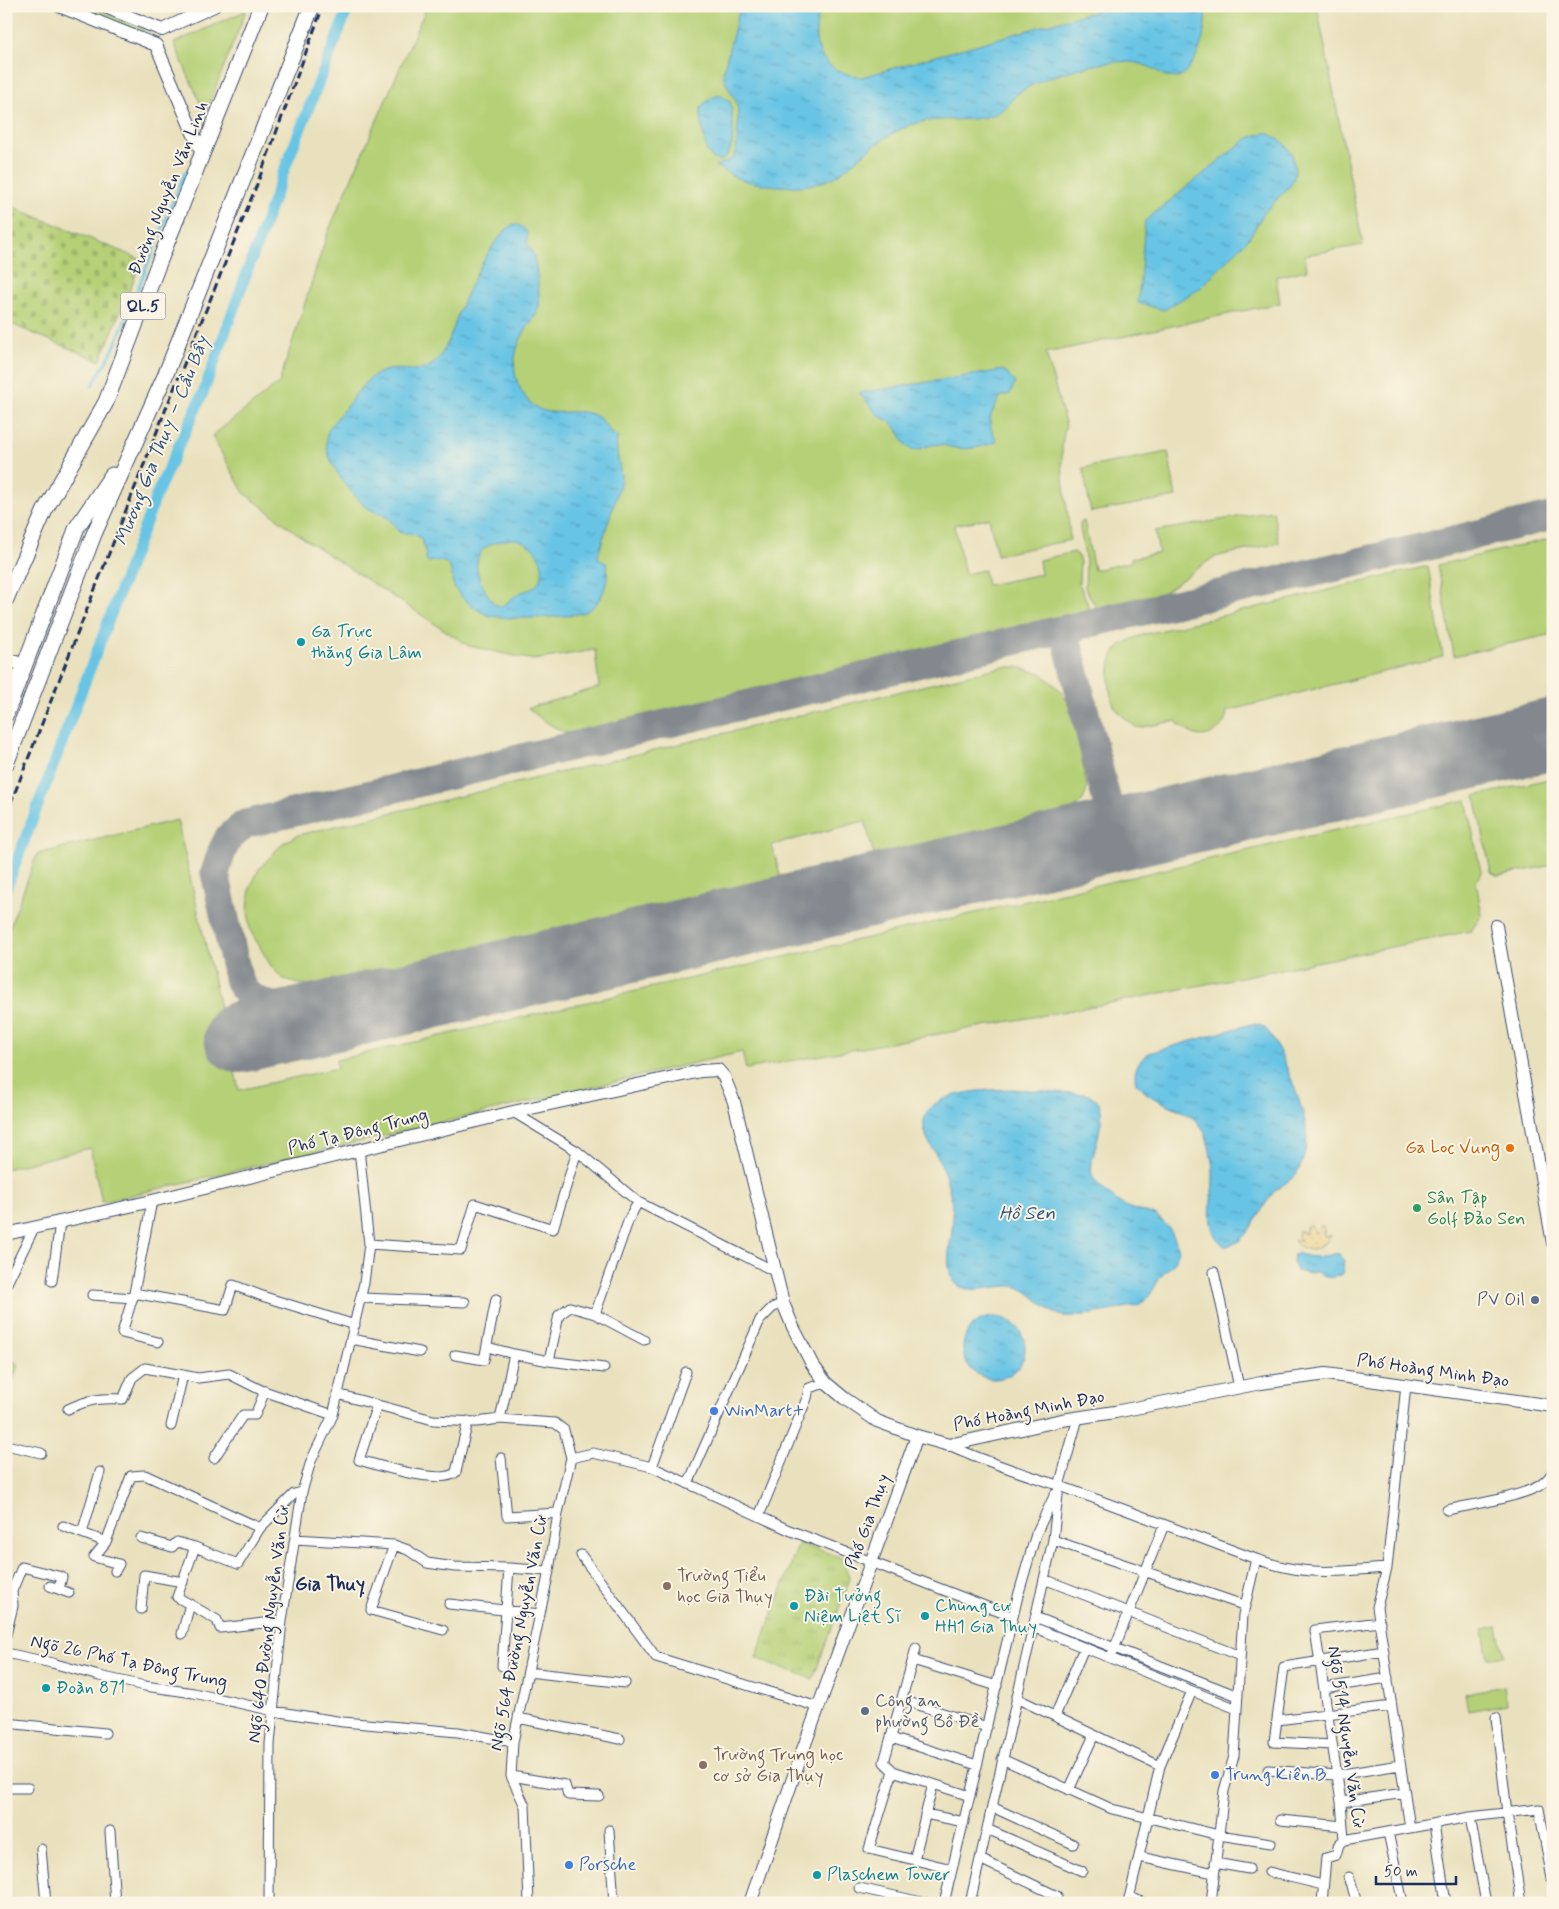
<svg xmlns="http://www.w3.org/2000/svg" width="1559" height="1909" font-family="Mynerve,sans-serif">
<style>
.grass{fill:#b5d076;stroke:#68806a}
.sand{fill:url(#sand-dots);stroke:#84847e}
.cemetery{fill:url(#cemetery-stones);stroke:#68806a}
.park{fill:url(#park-tufts);stroke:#68806a}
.garden{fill:url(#garden-dots);stroke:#68806a}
.water{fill:url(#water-ripples);stroke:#417aa2;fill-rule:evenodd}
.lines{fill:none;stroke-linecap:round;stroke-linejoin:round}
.stream{stroke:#67c4e5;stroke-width:3}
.canal{stroke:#67c4e5;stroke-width:11}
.taxiway{stroke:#82888e;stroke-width:29}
.runway{stroke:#82888e;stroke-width:72}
.street-casing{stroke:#3a4a6c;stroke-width:11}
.secondary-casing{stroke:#3a4a6c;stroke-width:14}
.highway-casing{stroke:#3a4a6c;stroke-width:17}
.street{stroke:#fff;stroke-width:9}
.secondary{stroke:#fff;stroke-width:12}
.highway{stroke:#fff;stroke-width:15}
.rail{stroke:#1b2f5e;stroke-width:3;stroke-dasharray:8 4;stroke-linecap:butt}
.culture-dot{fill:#0f9aa8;stroke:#fcf5e5;stroke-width:2}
.food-dot{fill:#e8710a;stroke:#fcf5e5;stroke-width:2}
.leisure-dot{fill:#2e9e5b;stroke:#fcf5e5;stroke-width:2}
.service-dot{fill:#5c6f8a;stroke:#fcf5e5;stroke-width:2}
.shop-dot{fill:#3f7fe0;stroke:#fcf5e5;stroke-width:2}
.education-dot{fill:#8d6e63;stroke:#fcf5e5;stroke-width:2}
.labels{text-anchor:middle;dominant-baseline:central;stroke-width:4;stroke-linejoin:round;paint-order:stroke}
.shield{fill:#fcf5e5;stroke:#5e6a86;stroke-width:1}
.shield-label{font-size:16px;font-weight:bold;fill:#1b2f5e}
.street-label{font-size:18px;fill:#1b2f5e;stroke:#fcf5e5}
.culture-label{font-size:18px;fill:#0d838f;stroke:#fcf5e5;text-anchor:start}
.food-label{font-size:18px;fill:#c56008;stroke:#fcf5e5;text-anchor:end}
.leisure-label{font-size:18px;fill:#27864d;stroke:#fcf5e5;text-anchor:start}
.service-label{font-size:18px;fill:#4e5e75;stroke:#fcf5e5;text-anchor:end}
.shop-label{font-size:18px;fill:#366cbe;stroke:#fcf5e5;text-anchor:start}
.education-label{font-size:18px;fill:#785e54;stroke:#fcf5e5;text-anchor:start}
.water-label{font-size:19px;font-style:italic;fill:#2e5480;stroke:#fcf5e5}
.neighbourhood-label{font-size:19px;font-weight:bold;fill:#1b2f5e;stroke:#fcf5e5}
</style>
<defs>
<pattern id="sand-dots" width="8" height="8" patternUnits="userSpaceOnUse" patternTransform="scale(1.25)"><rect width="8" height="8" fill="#eeda9e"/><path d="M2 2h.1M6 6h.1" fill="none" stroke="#ccbb8a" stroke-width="1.8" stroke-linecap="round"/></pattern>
<pattern id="cemetery-stones" width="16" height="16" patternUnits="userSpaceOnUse" patternTransform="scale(1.25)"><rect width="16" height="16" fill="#b5d076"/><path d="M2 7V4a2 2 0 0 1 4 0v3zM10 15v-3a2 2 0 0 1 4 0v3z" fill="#9bb368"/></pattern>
<pattern id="park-tufts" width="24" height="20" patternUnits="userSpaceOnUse" patternTransform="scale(1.25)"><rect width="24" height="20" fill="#b5d076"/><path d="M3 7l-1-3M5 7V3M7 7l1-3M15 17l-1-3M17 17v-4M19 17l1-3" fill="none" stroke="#9bb368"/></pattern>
<pattern id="garden-dots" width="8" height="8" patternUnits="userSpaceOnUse" patternTransform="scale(1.25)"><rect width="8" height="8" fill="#b5d076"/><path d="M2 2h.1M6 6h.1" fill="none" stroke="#9bb368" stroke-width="1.8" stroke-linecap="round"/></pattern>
<pattern id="water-ripples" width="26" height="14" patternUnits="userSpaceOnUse" patternTransform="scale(1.25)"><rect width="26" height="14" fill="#67c4e5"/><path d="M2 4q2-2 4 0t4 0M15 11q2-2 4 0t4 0" fill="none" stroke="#54a0bd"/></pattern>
</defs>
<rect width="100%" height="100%" fill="#fcf5e5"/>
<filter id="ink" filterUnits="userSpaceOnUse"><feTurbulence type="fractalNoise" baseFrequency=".02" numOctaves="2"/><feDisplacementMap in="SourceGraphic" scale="10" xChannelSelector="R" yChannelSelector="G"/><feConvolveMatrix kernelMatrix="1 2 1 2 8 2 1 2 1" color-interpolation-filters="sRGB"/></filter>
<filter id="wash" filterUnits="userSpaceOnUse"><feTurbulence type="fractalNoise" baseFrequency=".0096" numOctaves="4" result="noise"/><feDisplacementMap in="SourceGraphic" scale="20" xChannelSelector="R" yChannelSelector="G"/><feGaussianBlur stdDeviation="1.12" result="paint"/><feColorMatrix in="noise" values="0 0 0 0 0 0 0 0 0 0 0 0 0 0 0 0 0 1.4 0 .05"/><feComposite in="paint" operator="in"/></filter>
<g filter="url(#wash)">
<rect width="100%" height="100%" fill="#e9e1bd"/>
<!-- grass -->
<path class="grass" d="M71 6H90L142 27 144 31 142 33Z
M427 6H1317L1363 245 1305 255 1307 270 1276 277 1280 303 1046 353 1066 426C1055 460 1069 505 1070 540L997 555 989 518 954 525 965 574 984 570 987 585 1041 574 1039 560 1074 552 1078 555 1080 562 1079 583 1093 616 584 738C561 733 545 723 528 708L599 687 595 650 533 660 469 646 306 540 244 493 212 436 279 383 328 232Z
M245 11H246L205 114 174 43Z
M1168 452 1176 497 1091 512 1083 468Z
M1273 511 1279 543 1214 557 1157 597 1139 605 1100 614 1085 588 1086 562 1080 528V523L1084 521 1094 570 1131 562V558L1159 553 1155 531Z
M1553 538V634L1454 656 1438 565Z
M1428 566 1443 657 1227 711C1226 728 1208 742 1191 733 1185 730 1180 725 1175 721L1137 728C1130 722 1120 715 1115 707 1107 694 1107 658 1118 648 1126 641 1136 637 1146 634Z
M1002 667H1017L1041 673 1059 689 1072 708 1087 787C1084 807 1074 808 1057 816L874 856 865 821 772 845 781 879 316 986 298 984 282 978 271 966 250 930 248 909 250 888 259 869 283 843 298 835Z
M1553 778V865L1498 876 1491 872 1475 796Z
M1466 800 1481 872 1476 882 1482 915 1471 931 1127 1000 746 1069 742 1052 102 1202 90 1148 6 1169V937L37 854 177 820 239 1090 337 1068 336 1060Z
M1498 1627 1504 1655 1488 1658 1483 1630Z
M1504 1686 1507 1704 1468 1711 1465 1693Z"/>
<!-- sand -->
<path class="sand" d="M1309 1224 1316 1233 1322 1225 1324 1228V1236L1331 1235C1322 1249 1305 1256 1294 1240H1301L1298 1236V1231H1301L1306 1234V1227Z"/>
<!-- cemetery -->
<path class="cemetery" d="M6 204 142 260 100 361 6 322Z"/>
<!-- park -->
<path class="park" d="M799 1543 842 1558 850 1579 813 1679 756 1658Z"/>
<!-- garden -->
<path class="garden" d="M6 1356 18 1364 6 1402Z"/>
<!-- water -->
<path class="water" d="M740 6H822C806 43 821 73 862 77L1113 6H1205C1207 33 1200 61 1179 78 1160 77 1162 72 1147 66 1137 62 1124 61 1114 62 1086 65 1044 76 1020 92 1011 98 1007 109 995 114 970 124 942 116 917 123 893 130 874 145 855 161 849 166 842 173 834 177 817 186 798 187 779 186 765 185 747 183 735 177 727 173 723 168 715 167 721 162 730 163 735 155 737 151 739 111 737 105 734 94 725 86 723 73Z
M720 95 730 102C733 117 738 158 718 161 713 159 710 156 707 151 705 144 699 114 701 108 704 101 714 96 720 95Z
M1263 133H1269L1283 142 1292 154 1295 170 1294 179 1290 186 1264 213 1249 238 1209 279 1200 288 1164 310 1138 303 1145 221 1240 144 1249 138Z
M513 224C518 224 523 227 526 231 529 235 527 238 527 242 528 247 533 251 534 256 536 263 540 298 539 305 538 314 533 319 529 325 515 345 509 368 521 390 541 428 572 403 596 416 606 421 608 434 618 437 613 447 622 468 621 481L598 555 599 559 607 564C609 582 603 602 587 611 574 618 508 620 492 616 487 615 482 613 478 610 470 604 458 596 454 586 450 576 455 571 445 562L438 561 427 562C423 544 425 531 400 533 396 530 395 525 391 521 384 514 373 512 365 506 349 492 321 457 327 434 330 424 340 415 347 406 356 394 366 378 381 372 403 363 423 381 440 356 449 344 453 329 458 314 468 289 491 239 513 224ZM515 539C535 542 552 569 536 585 532 590 527 590 522 592 515 595 509 601 503 606L495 605C471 574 465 542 515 539Z
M1004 370 1015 383 1010 394 1000 397C990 418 985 419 997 441 986 447 968 450 955 448 948 447 940 443 932 445 923 447 920 451 910 449 902 441 902 438 897 429 892 420 881 419 875 412 870 405 865 399 859 393Z
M1251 1024C1256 1024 1261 1024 1265 1028 1279 1041 1309 1119 1307 1138 1306 1149 1303 1165 1296 1174 1291 1181 1281 1185 1275 1191 1261 1205 1248 1246 1225 1246 1201 1230 1214 1197 1213 1173 1213 1162 1210 1150 1207 1139 1200 1112 1171 1109 1151 1096 1145 1093 1141 1088 1136 1083 1133 1069 1138 1061 1149 1053Z
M1014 1089 1085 1094C1120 1102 1087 1152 1092 1175 1094 1183 1117 1202 1125 1206 1134 1211 1145 1211 1154 1215 1168 1222 1185 1247 1174 1263 1172 1267 1167 1270 1163 1274 1153 1285 1153 1298 1138 1305 1122 1308 1072 1320 1060 1315 1041 1309 1032 1288 1012 1286 998 1285 971 1294 959 1286 940 1273 953 1237 953 1218 952 1195 947 1176 937 1156 933 1148 927 1141 925 1132 914 1090 988 1090 1014 1089Z
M1296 1253C1311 1259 1323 1257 1338 1253L1344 1261 1342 1274C1332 1278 1325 1280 1317 1272L1307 1273 1296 1271 1293 1261 1294 1254Z
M963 1348a31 31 0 1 1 62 0a31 31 0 1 1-62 0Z"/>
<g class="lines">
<!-- stream -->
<path class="stream" d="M92 386 113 350 185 172"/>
<!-- canal -->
<path class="canal" d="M6 889 158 491 203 393 285 168 349 6"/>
<!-- taxiway -->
<path class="taxiway" d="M1064 629 1115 834
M339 1014C312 1011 271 1012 249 995 245 992 242 986 239 982L215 873 222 851 229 837 245 824 1064 629 1429 546 1553 516"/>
<!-- runway -->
<path class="runway" d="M240 1037 1553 734"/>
</g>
</g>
<g filter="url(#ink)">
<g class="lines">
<!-- street casing -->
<g class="street-casing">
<path id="street" d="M513 1112 577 1151 638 1202 776 1272
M152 1201 134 1293 122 1333 158 1342
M369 1244 461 1250 475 1204 553 1229 577 1151
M1214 1272 1239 1387
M52 1281 60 1222
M6 1285 34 1228
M134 1293 225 1310 233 1285 265 1297 355 1325
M92 1295 133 1298
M361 1298 465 1302
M595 1314 644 1340
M351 1339 420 1352
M487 1347 514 1354
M455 1355 484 1360 496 1299
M549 1361 604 1368
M1406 1385 1387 1568 1377 1607 1410 1828
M337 1394 433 1420 477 1422 500 1419 555 1423 564 1430 571 1458 558 1513 549 1571 513 1742 511 1776 525 1806 529 1903
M377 1405 359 1460C378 1465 443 1486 456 1472L468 1421
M68 1409C90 1399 100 1398 123 1399L132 1378 145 1368 198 1378 229 1374 261 1390 333 1415
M500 1419 514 1354 549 1361 559 1315 570 1307 595 1314 629 1219 638 1202
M171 1426 183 1375
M6 1445 41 1453
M949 1445C985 1462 1022 1473 1060 1486 1125 1509 1191 1535 1256 1559 1268 1563 1281 1567 1294 1569 1324 1574 1356 1570 1387 1568
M214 1458 243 1415H255L265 1391
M501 1458 507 1516 558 1513
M571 1458 593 1453 652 1467 789 1530 1013 1617
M652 1467 686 1372
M688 1484 760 1320 772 1308 783 1303
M1447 1510C1474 1504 1516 1498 1539 1486 1545 1482 1550 1477 1553 1471
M759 1516 807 1398 809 1388 826 1383
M63 1526 106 1542 131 1476 145 1475 260 1528 294 1494 302 1492
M82 1533 100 1472
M141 1538 172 1547 177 1542 195 1547 238 1564 260 1528
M295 1539 394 1545 408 1550 427 1563 455 1567 509 1568 549 1571
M1053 1540 1246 1606
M106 1542 94 1557 119 1564 115 1571
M394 1545 371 1610 443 1630
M195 1547 177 1597 217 1620 220 1628 282 1621
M581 1555 656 1657 818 1707
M1044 1579 1240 1656
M50 1586 69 1593
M449 1604 540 1614
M141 1609 144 1575 183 1582
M1035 1617 1238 1696
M1033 1627 1237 1709
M182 1634 190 1604
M6 1635 13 1606 12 1591 22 1567 62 1577 59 1589
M916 1648 884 1762 893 1771 869 1849 952 1869
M6 1653 52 1663 99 1676 145 1686 194 1693 274 1711 343 1722 458 1732 513 1742
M1112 1654 1164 1525
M913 1660 997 1686
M502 1666 509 1568
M528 1672 625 1683
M1324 1688 1388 1678
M1016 1698 1160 1766
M902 1700 987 1727
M1055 1716 1084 1648
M518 1718 620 1739
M1496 1718 1507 1813 1521 1903
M1277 1720 1392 1706
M6 1723 105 1733
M891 1738 977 1765
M1332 1745 1274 1742 1284 1667 1384 1651
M1002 1759 1112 1809 1219 1835 1271 1843
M1268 1770 1336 1775 1400 1765
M893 1771 970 1796
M511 1776 565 1785 568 1795 599 1796
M6 1788H28
M1069 1790 1094 1735
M1341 1802 1405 1793
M992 1807 1073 1844
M925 1814 964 1822
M1470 1817 1486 1903
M1280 1820 1343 1826
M1434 1824 1446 1903
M987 1829 1082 1871
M609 1830 614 1903
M110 1831 115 1903
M1388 1832 1403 1903
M1344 1840 1470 1817 1539 1809 1553 1884
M41 1849 46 1903
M1140 1857 1214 1873
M980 1859 1057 1896
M914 1860 933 1784
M1215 1863 1249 1869
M1269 1872 1323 1885
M1349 1877 1357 1903
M859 1888 926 1903
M1131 1897 1143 1903
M269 1903 270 1744 282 1621 302 1492 311 1461 333 1415 364 1283 369 1244 359 1149
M944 1903 1018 1596 1036 1534 1055 1494
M970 1903 1053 1540 1059 1486 1078 1418
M1128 1903 1160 1766 1192 1691
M1211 1903 1224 1791 1234 1756 1243 1615 1256 1559
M1322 1903 1326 1858 1336 1855 1339 1844 1344 1840 1341 1802 1315 1630 1380 1622"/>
</g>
<!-- secondary casing -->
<g class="secondary-casing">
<path id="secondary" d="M59 6 156 45 202 154
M103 6 162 30 214 6
M6 659 25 665
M1496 926 1553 1243
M6 1234 152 1201 513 1112 701 1071 718 1070 724 1077 734 1102 783 1303 793 1327 812 1364 826 1383 844 1398 877 1421 917 1436 949 1445 1062 1420 1115 1412 1261 1383 1326 1374 1553 1406
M750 1903 801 1755 917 1436"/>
</g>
<!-- highway casing -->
<g class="highway-casing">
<path id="highway" d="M6 599 45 510 106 402 156 270 261 6
M6 714 77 527 112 475
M6 764 94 534 165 376 312 6"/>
</g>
<!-- street -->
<use href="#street" class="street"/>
<!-- secondary -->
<use href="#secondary" class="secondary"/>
<!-- highway -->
<use href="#highway" class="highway"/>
<!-- rail -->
<path class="rail" d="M6 815 167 406 256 187 323 6"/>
</g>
</g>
<!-- markers -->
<g class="culture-dot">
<circle cx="301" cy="642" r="5"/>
<circle cx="794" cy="1606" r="5"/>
<circle cx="925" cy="1616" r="5"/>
<circle cx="46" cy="1688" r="5"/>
<circle cx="817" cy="1875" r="5"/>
</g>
<circle class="food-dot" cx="1510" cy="1148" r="5"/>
<circle class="leisure-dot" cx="1417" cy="1208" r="5"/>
<g class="service-dot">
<circle cx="1535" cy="1300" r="5"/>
<circle cx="865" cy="1711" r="5"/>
</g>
<g class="shop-dot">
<circle cx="714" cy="1411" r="5"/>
<circle cx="1215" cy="1775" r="5"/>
<circle cx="569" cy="1865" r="5"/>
</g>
<g class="education-dot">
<circle cx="667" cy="1586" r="5"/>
<circle cx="703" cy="1765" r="5"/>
</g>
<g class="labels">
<!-- shield labels -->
<rect class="shield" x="120.5" y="292.5" width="45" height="27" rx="4"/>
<g class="shield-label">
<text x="143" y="306">QL.5</text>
</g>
<!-- street labels -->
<g class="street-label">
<text transform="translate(169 188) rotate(-68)">Đường Nguyễn Văn Linh</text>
<text transform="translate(358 1132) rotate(-14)">Phố Tạ Đông Trung</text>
<text transform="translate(1433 1371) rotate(8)">Phố Hoàng Minh Đạo</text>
<text transform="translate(1029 1411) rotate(-11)">Phố Hoàng Minh Đạo</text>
<text transform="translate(868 1522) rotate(-70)">Phố Gia Thụy</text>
<text transform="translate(269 1624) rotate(-83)">Ngõ 640 Đường Nguyễn Văn Cừ</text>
<text transform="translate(519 1633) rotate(-79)">Ngõ 564 Đường Nguyễn Văn Cừ</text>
<text transform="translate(129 1662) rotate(12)">Ngõ 26 Phố Tạ Đông Trung</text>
<text transform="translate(1346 1737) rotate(82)">Ngõ 514 Nguyễn Văn Cừ</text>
</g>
<!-- culture labels -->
<g class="culture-label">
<text x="311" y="632">Ga Trực<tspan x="311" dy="21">thăng Gia Lâm</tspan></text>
<text x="804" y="1596">Đài Tưởng<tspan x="804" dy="21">Niệm Liệt Sĩ</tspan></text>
<text x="935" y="1606">Chung cư<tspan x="935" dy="21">HH1 Gia Thụy</tspan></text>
<text x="56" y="1688">Đoàn 871</text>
<text x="827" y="1875">Plaschem Tower</text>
</g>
<!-- food labels -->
<g class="food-label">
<text x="1500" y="1148">Ga Loc Vung</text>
</g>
<!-- leisure labels -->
<g class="leisure-label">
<text x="1427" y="1198">Sân Tập<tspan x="1427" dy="21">Golf Đảo Sen</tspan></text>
</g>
<!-- service labels -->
<g class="service-label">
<text x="1525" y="1300">PV Oil</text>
<text x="875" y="1701" text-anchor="start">Công an<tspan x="875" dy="21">phường Bồ Đề</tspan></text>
</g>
<!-- shop labels -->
<g class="shop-label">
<text x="724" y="1411">WinMart+</text>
<text x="1225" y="1775">Trung Kiên B</text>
<text x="579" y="1865">Porsche</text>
</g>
<!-- education labels -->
<g class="education-label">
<text x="677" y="1576">Trường Tiểu<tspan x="677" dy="21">học Gia Thụy</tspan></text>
<text x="713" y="1755">Trường Trung học<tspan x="713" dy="21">cơ sở Gia Thụy</tspan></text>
</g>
<!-- water labels -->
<g class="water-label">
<text transform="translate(162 441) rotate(-68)">Mương Gia Thụy – Cầu Bây</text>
<text x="1027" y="1213">Hồ Sen</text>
</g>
<!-- neighbourhood labels -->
<g class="neighbourhood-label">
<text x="330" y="1584">Gia Thuỵ</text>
</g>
</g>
<!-- margin -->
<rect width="1559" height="1909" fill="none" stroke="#fcf5e5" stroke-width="25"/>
<!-- scale -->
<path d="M1376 1876v8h80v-8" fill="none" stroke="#1b2f5e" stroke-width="2.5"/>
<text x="1384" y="1876" font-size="15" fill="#1b2f5e" stroke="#fcf5e5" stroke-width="4" paint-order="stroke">50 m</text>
</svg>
